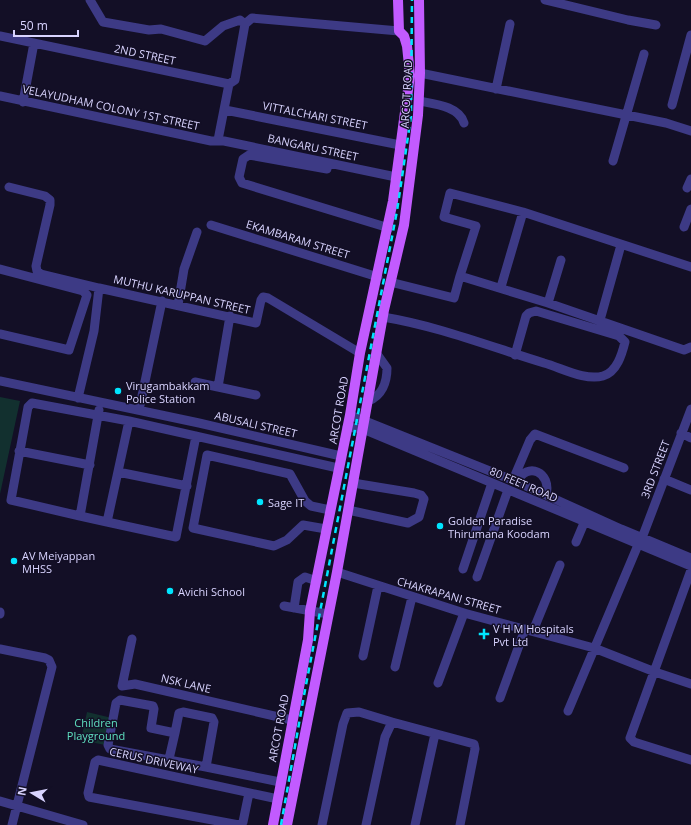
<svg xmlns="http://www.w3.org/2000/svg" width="691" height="825" font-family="'Open Sans',sans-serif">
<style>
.green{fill:#12302f}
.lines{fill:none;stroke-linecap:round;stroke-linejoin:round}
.minor{stroke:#3d3a85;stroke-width:9}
.major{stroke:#c25bff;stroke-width:10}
.rail{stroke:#00e5ff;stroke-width:2.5;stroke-dasharray:6 5;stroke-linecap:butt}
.poi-dot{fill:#00e5ff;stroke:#130f26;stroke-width:1.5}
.labels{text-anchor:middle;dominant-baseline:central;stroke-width:3;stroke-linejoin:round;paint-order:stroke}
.street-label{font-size:11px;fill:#d9d4ff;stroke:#130f26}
.poi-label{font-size:11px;fill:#d9d4ff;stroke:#130f26;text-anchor:start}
.park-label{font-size:11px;fill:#5fe0c0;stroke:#130f26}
</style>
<rect width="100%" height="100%" fill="#130f26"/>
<!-- green -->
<path class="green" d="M0 397 20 401 0 494Z
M87 712 112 718 105 745 81 740Z"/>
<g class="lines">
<!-- minor -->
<path class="minor" d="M90 0 103 22 149 30 161 29 205 41 223 26 240 20 245 24
M545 0 628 20 656 25
M0 36 229 84 218 140
M420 73 666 123 691 131
M229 84 235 80 245 24 252 18 399 31
M496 89 510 24
M0 96 211 141H224L396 177
M419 101C434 104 459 106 464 123
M23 102 34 43
M672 105 691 35
M225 110 400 145
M613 161 644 54
M327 169 249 155 243 159 239 177 242 183 389 228
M9 187 45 196 50 200V205L36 266 37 271 41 274 99 288
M687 188 691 179
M211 225 378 277
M684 227 691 209
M561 260 548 303 684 350 691 347
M0 269 83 291 87 295 69 350 0 334
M460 276 476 226 444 217 450 193 523 212
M390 282 454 298 460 276 548 303
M501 287 523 212 691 267
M178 305 184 269 197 232
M230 316 218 387 256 395
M383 317C438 326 491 347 544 363 562 368 585 381 603 376 617 372 622 354 625 342L619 336 536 311 529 313 526 316 515 355
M600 320 621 245
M0 381 199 423 341 456
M195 382 218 387
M78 398 94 331 99 288 256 323 261 300 263 297 268 298 360 353
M368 401C382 396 387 382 387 368L377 354
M99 410 80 516 107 522
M139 410 162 301
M350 415 517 482 621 529 691 558
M129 421 107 522 176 537 196 436
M347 427 363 429 691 566
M681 433 691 438
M19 451 90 465
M118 472 187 486
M664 479 691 490
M513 480 530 440 535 434 624 468
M517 482C527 461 552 472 546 495
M348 510 408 523 419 517 424 499 421 495 414 493 353 483
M80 516 11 500 28 407 32 403 129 421 338 468
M326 529 303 525 287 540 274 546 193 528 207 455 290 474 305 501 311 506 330 510
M642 538 691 409
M576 542 584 523
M463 569 492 483
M691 570 630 738 634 742 691 760
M337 572 464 613 594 648 655 672 691 684
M477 577 508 490
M284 606 328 614
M294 608 298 582 305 577 317 581
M0 612V614
M533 631 560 565
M132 639 122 686 135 684 292 720
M0 649 45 658 49 660 52 667 12 825
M363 656 378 586
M395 667 412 597
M438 683 464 613
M500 698 525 629
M568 711 638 545
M392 722 474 744 475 749 460 825
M175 733 179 713 183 712 212 718 214 722 206 767 280 782
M169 759 175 733 151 728 154 709 153 706 120 700 116 703 108 745 110 749 206 767
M249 793 243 822 239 825 89 797 88 793 95 762 98 760 278 799
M0 801 83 825
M322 825 343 724 347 713 359 712 392 722 385 737 366 825
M415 825 435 734"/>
<!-- major -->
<path class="major" d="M273 825 308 640 310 611 350 415 360 353 393 201 410 75 407 46 404 36 399 31 398 0
M287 825 337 572 384 310 404 225 418 115 420 73 419 0"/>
<!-- rail -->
<path class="rail" d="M281 825 305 690 397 211 411 116 412 0"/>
</g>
<!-- markers -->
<g class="poi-dot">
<circle cx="118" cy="391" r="4"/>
<circle cx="260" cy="502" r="4"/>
<circle cx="440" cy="526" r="4"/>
<circle cx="14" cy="561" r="4"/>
<circle cx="170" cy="591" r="4"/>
<path d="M482 628h4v4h4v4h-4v4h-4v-4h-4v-4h4z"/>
</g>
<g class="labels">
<!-- street labels -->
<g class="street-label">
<text transform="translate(145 54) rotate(12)">2ND STREET</text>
<text transform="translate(406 94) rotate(-87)">ARCOT ROAD</text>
<text transform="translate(111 107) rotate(12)">VELAYUDHAM COLONY 1ST STREET</text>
<text transform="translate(315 115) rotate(11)">VITTALCHARI STREET</text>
<text transform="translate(313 147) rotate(12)">BANGARU STREET</text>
<text transform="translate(298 239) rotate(17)">EKAMBARAM STREET</text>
<text transform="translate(182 294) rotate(13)">MUTHU KARUPPAN STREET</text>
<text transform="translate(338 410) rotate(-80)">ARCOT ROAD</text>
<text transform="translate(256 424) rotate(13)">ABUSALI STREET</text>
<text transform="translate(655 469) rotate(-69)">3RD STREET</text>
<text transform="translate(524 484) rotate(23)">80 FEET ROAD</text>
<text transform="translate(449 595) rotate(16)">CHAKRAPANI STREET</text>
<text transform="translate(186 683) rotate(13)">NSK LANE</text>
<text transform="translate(278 728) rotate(-79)">ARCOT ROAD</text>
<text transform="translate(154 760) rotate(12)">CERUS DRIVEWAY</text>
</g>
<!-- poi labels -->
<g class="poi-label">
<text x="126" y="385">Virugambakkam<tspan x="126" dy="13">Police Station</tspan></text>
<text x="268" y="502">Sage IT</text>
<text x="448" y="520">Golden Paradise<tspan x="448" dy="13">Thirumana Koodam</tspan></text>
<text x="22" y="555">AV Meiyappan<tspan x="22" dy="13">MHSS</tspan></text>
<text x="178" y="591">Avichi School</text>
<text x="493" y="628">V H M Hospitals<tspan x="493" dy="13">Pvt Ltd</tspan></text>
</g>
<!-- park labels -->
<g class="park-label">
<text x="96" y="722">Children<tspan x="96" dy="13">Playground</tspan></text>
</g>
</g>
<!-- north arrow -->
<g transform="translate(32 793) rotate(280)" stroke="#130f26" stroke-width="3" paint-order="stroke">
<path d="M0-3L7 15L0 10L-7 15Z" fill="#d9d4ff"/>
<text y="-6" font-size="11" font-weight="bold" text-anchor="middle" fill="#d9d4ff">N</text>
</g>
<!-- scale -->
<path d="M14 30v6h64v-6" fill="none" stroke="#d9d4ff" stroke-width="2"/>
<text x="20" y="30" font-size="12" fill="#d9d4ff" stroke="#130f26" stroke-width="3" paint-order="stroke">50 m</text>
</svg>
